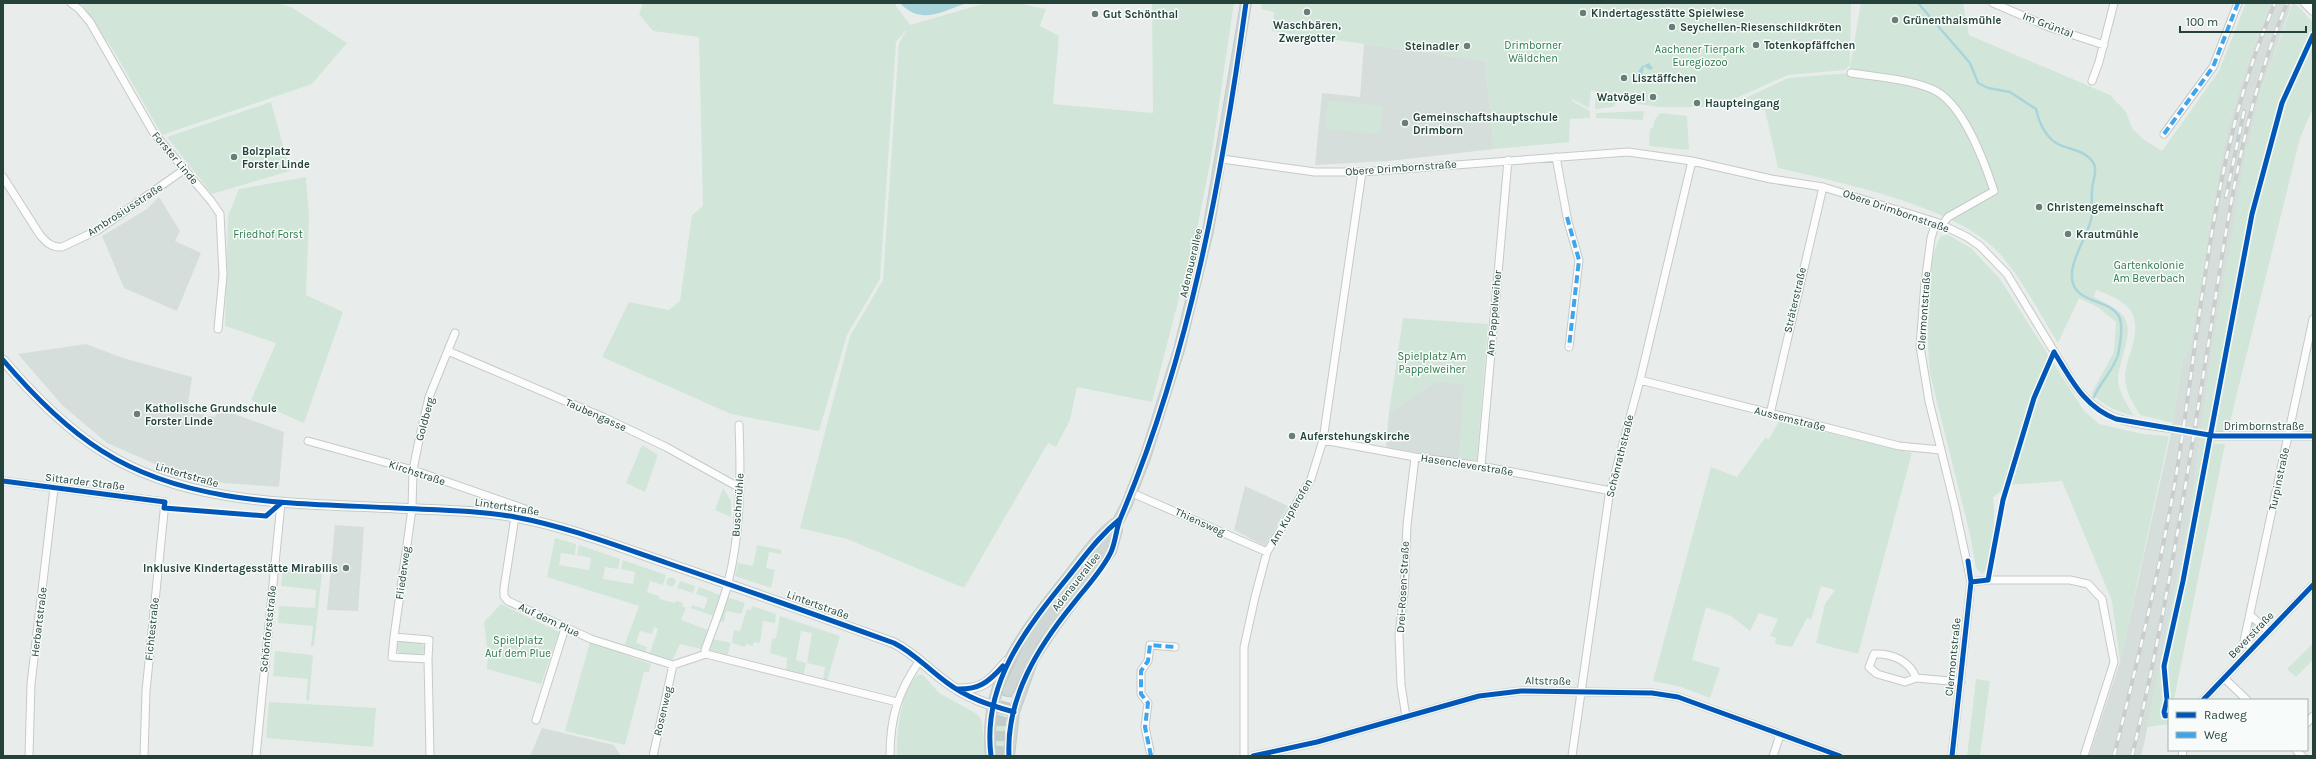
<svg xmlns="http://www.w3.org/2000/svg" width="2316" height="759" font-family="Karla,sans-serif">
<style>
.built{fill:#d6dedb}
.green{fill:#d1e6d8}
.water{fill:#a9d4db}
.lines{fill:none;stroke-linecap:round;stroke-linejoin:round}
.stream{stroke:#a9d4db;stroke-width:2.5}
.minor-tunnel{stroke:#c1cbc8;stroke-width:7;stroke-dasharray:7 3.5;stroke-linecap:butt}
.primary-tunnel{stroke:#c1cbc8;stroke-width:10;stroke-dasharray:10 5;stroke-linecap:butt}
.minor-casing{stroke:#c5cac8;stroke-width:9}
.tertiary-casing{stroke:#c5cac8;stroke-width:10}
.secondary-casing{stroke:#c3cbc8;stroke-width:11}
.primary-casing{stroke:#c3ccc9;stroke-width:12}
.minor{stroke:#fcfcfc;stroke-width:7}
.tertiary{stroke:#fcfcfc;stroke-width:8}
.secondary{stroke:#fcfcfc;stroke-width:9}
.primary{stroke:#cfd7d5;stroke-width:10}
.rail-casing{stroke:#c9cdcc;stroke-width:4}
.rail{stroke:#f7fbf9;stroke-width:2.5;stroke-dasharray:8;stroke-linecap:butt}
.quiet{stroke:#3ea4ec;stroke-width:4;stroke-dasharray:8 4;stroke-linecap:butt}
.cycleway-casing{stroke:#f7fbf9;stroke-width:8}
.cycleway{stroke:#0057b8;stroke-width:5}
.poi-dot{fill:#697e78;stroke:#f7fbf9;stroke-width:1.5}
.labels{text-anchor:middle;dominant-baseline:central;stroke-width:3;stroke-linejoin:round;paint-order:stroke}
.poi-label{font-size:11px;font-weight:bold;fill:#24423a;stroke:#f7fbf9;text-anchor:start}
.street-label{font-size:11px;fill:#24423a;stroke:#f7fbf9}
.park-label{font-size:11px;fill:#2d7a4b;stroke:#f7fbf9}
</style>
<rect width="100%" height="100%" fill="#e8edeb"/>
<!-- built -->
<path class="built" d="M2270 3H2288L2291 6 2260 93 2213 345 2189 520 2144 744 2141 756H2089L2120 662 2172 429 2182 363 2190 346 2220 164 2230 119 2244 74Z
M1364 44 1485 61 1494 149 1389 161 1315 165 1322 93 1360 97Z
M159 197 180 231 175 241 201 253 177 311 124 288 102 236 147 209Z
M86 344 123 358 192 377 187 411 215 417 218 408 284 432 279 487 224 483 200 479 171 471 107 443 62 405 18 354Z
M1436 381 1465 384 1459 460 1386 447 1389 412Z
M1245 486 1288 506 1265 546 1234 530Z
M335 525 364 527 358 611 327 610Z
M542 728 614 745 621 756H530Z"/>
<!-- green -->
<path class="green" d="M81 3H275L291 7 347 43 312 84 162 135 115 53Z
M643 3H894L910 25 986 3H1017L1046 9 1040 26 1059 36 1053 104 1153 113 1152 3H1234L1211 158 1197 229 1152 402 1077 387 1070 420 1056 447 1048 443 964 588 847 539 800 528 850 336 883 280 899 43 907 29 896 42 880 279 847 335 819 431 731 414 602 357 629 302 669 310 680 301 692 215 703 206 699 37 653 31 639 14Z
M1262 3H1851L1850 65 1845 70 1788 75 1732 100 1707 107H1659L1617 101 1613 107 1595 109 1596 92 1591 90 1589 108 1572 99V101L1590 111V118L1570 119 1569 142 1494 149 1485 61 1272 31 1274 12 1261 9Z
M1861 3H1963L1969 35 2110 95 2126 112 2132 128 2143 139 2162 151 2219 71 2246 3H2270L2244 74 2230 119 2220 164 2190 346 2182 363 2173 423 2140 415C2133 404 2126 392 2125 379 2125 369 2128 360 2131 351 2142 314 2132 303 2096 290L2094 297C2127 314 2134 318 2123 355 2121 363 2118 372 2118 379 2118 391 2128 406 2134 416 2116 412 2105 405 2091 394L2114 352 2116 322 2099 308 2079 298 2058 343C2039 313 2022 278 1998 252 1956 206 1838 182 1778 168L1765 110 1727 107 1788 78 1849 73Z
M2293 3 2300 8 2313 23V108L2300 138 2228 430 2225 433 2215 432 2214 444H2225L2174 700H2169L2167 713 2169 724 2147 727 2189 520 2213 345 2244 162 2260 93Z
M1328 101 1383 106 1380 134 1325 129Z
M271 102 290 171 212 194 167 137Z
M1644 111 1643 120 1596 118V113Z
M1660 113 1687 116 1689 150 1649 146 1650 129 1653 128 1654 121Z
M306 177 309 216 306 295 343 312 304 423 251 400 276 343 225 326 228 216 239 189Z
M1948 235 1971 248 2000 279 2084 411 2099 424 2143 434 2169 436 2120 662 2112 601 2062 481 2009 485 1993 497C1996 524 1993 546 1985 572L1982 574 1976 568 1970 534 1930 374C1927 339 1923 266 1941 236Z
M1403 318 1488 324 1477 460H1459L1464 384 1436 381 1389 412Z
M1779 421 1912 453 1858 654 1816 643 1825 604 1835 590 1821 586 1811 620 1807 618 1792 647 1775 644 1776 638 1770 636 1778 619 1759 613 1750 631 1731 616 1706 607 1692 660 1720 668 1710 698 1681 687 1653 681 1711 467 1737 477 1765 438 1769 439Z
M642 445 658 455 645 492 626 483Z
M723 488 731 501V517L715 510Z
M555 538 576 544 575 555 561 553 559 565 589 570 591 558 577 555 579 545 620 559 618 569 605 567 603 579 633 584 635 572 621 569 623 560 666 575 663 585 650 581 647 592 659 596V599L675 603 676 601 683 603 682 606 686 608 681 620 708 630 701 649 680 644 673 659 670 661 649 655 658 629 654 627 652 634 640 631 636 643 647 647 645 653 624 646 639 606 547 577Z
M757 545 781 550V554L769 552 766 568 775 570 771 588 735 576 738 563 753 566Z
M283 570 322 574 314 646H311L313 626 278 623 279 606 315 608 316 590 281 586Z
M666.5 582a4.5 4.5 0 1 1 9 0a4.5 4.5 0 1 1-9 0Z
M680 581 695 586 693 593 677 588Z
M699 587 720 595 713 616 691 608 692 605 704 609 708 598 696 594Z
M727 597 745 603 741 614 726 611 724 622H719Z
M501 604 559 632 541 684 487 669 488 656 484 622Z
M752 606 776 614 775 623 763 621 760 643 754 642 753 646 746 644 745 647 732 643 734 630 740 631 747 609 751 610Z
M780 616 840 636 827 681 823 680 825 667 807 663 812 633 801 631 796 660 806 663 803 678 786 674 787 658 770 653 772 639 776 638Z
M2251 622 2259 628 2249 637H2248Z
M713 639 731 643 727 657 710 651Z
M400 641C410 642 424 639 426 651L420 655 399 654 396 646Z
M590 642 651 664 649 672H644L625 745 565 731Z
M2313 643V660L2296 677 2287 669Z
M275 651 313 655 309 701 306 700 308 679 273 676Z
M918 675H923L939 693 977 714 982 721 985 756H897C896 736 901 687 918 675Z
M1976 679 1990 681 1980 756H1967Z
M269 702 376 708 373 747 266 738Z
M1001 713 1005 717V756H995V718L997 714Z"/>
<!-- water -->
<path class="water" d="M900 3H967C942 11 921 26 900 3Z
M1649 63 1653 68 1650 70 1644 66 1642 76H1639L1638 72 1642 66Z"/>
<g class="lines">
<!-- stream -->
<path class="stream" d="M1918 3 1970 63 1978 83 1988 88 2010 92 2036 109C2039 122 2045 137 2058 144 2069 150 2087 150 2094 164 2098 172 2092 182 2092 190 2091 200 2093 211 2091 220 2086 238 2074 254 2072 272 2069 307 2112 296 2120 319 2123 328 2120 345 2118 355 2113 371 2100 382 2094 397"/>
<!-- minor-tunnel -->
<path class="minor-tunnel" d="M2172 429 2215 436"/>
<!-- primary-tunnel -->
<path class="primary-tunnel" d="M999 756 1001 722 1008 691"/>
<!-- minor casing -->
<g class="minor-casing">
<path id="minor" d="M71 3 79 9 90 22 153 132 211 201 220 214 223 275 218 329
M1993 3 2049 27 2104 45
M1851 73C1877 77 1907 79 1932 89 1963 102 1984 161 1994 191L1948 217 1942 225
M2092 81 2099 62 2114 3
M2164 134 2213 67 2238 3
M1556 157 1568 222 1579 260 1569 347
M1222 159 1315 172H1362L1628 152 1692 161 1771 179 1823 187 1936 222 1967 237 1980 246 2007 274 2075 386C2104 423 2129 422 2172 429
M3 177 40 235C46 242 52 248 62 247L98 230 185 169
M1936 222 1931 238 1925 283 1920 346 1929 401 1955 507 1971 582 1952 756
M448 351 605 418 666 447 740 488
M1640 380 1899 446 1941 450
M1770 414 1823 187
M2215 436H2313
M1323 440 1415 457 1481 466 1611 491
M308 441 413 470 525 509
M1481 466 1508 160
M3 481 165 502 146 691 144 756
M1132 493 1267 552
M515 517 504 588V596L508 601 591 639 673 665
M1971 582 1988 580H2070L2088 584 2102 599 2114 662 2084 756
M2250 615 2268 631
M394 637 429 640 428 659 392 657 394 637 412 509 413 470 419 440 429 397 455 333
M2252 648 2244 641 2313 319
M706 654 705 650C713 628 722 606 728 583 741 532 741 477 739 425
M706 654 897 702
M428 659 430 756
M673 665 706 654
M1916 678C1910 661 1892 653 1874 654L1869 667 1877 674 1905 682 1916 678 1961 682
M2224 678 2247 700
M2203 700 2313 585
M1406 717 1401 685 1399 635 1404 593 1407 525 1415 457
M536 720 565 628
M2307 723 2313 716
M2296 750 2302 756
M1150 751 1145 727 1148 703 1141 694V671L1148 661 1150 645 1175 647
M29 756 31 684 54 488
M256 756 281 503
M653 756 673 665
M890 756C890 717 898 692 920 660
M1244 756V647L1255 597 1267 552 1311 479 1323 440 1362 172
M1253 756 1317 742 1479 696 1521 691 1652 693 1678 697 1840 756
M1572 756 1609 496 1640 380 1692 161
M1773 756 1780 735
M2182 756 2183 750"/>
</g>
<!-- tertiary casing -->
<g class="tertiary-casing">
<path id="tertiary" d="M2305 3 2313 11"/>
</g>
<!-- secondary casing -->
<g class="secondary-casing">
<path id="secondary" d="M3 360C32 394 64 427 102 451 188 506 297 503 396 508 436 510 476 510 515 517 568 527 617 546 667 563 743 589 819 616 894 643 914 653 928 669 946 682 967 698 989 705 1014 712
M957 689C984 690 991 680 1007 661"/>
</g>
<!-- primary casing -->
<g class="primary-casing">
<path id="primary" d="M1008 691 1031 642 1112 533 1127 504 1145 458 1179 350 1208 231 1246 3
M991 756C982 682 1025 631 1068 577 1083 558 1095 539 1114 524
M1009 756 1014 712 1033 659 1055 626 1111 551 1117 530"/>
</g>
<!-- minor -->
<use href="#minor" class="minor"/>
<!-- tertiary -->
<use href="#tertiary" class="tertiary"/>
<!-- secondary -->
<use href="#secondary" class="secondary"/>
<!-- primary -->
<use href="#primary" class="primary"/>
<!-- rail casing -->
<g class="rail-casing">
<path id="rail" d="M2226 197 2244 111
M2114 756C2137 663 2160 570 2176 476 2202 318 2211 152 2275 3
M2132 756C2166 617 2187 475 2210 334 2227 221 2243 109 2287 3"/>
</g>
<!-- rail -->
<use href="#rail" class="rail"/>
<!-- quiet -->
<path class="quiet" d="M2164 134 2213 67 2238 3
M1567 217 1579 260 1569 347
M1151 756 1145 727 1148 703 1141 694V671L1148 661 1150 645 1175 647"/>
<!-- cycleway casing -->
<g class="cycleway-casing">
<path id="cycleway" d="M2054 352C2071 379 2084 407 2116 419L2215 436H2313
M3 360C32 394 64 427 102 451 188 506 297 503 396 508 436 510 476 510 515 517 568 527 617 546 667 563 743 589 819 616 894 643 914 653 928 669 946 682 967 698 989 705 1014 712
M3 481 165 502 164 508 266 516 281 503
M1971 582 1988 580 2003 500 2034 398 2054 352
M956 689C978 690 988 683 1003 666
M2203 700 2313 585
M2169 715 2165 716 2164 712 2167 700 2164 666 2183 581 2252 214 2282 103 2313 35
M991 756C982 684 1025 630 1068 577 1085 556 1099 536 1120 519
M1009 756C1006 698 1038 647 1073 604 1086 587 1102 571 1111 552 1116 541 1116 528 1121 517 1190 354 1222 178 1246 3
M1253 756 1317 742 1479 696 1521 691 1652 693 1678 697 1840 756
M1952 756 1971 582 1968 561"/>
</g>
<!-- cycleway -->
<use href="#cycleway" class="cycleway"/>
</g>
<!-- markers -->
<g class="poi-dot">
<circle cx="1307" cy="12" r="4"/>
<circle cx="1583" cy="13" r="4"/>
<circle cx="1095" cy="14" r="4"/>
<circle cx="1895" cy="20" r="4"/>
<circle cx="1672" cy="27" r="4"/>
<circle cx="1756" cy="45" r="4"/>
<circle cx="1467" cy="46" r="4"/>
<circle cx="1624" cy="78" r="4"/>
<circle cx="1653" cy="97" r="4"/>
<circle cx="1697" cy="103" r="4"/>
<circle cx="1405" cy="123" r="4"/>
<circle cx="234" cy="157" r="4"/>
<circle cx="2039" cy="207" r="4"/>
<circle cx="2068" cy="234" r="4"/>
<circle cx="137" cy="414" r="4"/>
<circle cx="1292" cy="436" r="4"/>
<circle cx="346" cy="568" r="4"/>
</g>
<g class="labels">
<!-- poi labels -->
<g class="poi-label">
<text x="1591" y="13">Kindertagesstätte Spielwiese</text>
<text x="1103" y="14">Gut Schönthal</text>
<text x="1903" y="20">Grünenthalsmühle</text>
<text x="1307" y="25" text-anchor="middle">Waschbären,<tspan x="1307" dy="13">Zwergotter</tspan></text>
<text x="1680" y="27">Seychellen-Riesenschildkröten</text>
<text x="1764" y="45">Totenkopfäffchen</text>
<text x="1459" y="46" text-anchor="end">Steinadler</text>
<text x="1632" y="78">Lisztäffchen</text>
<text x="1645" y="97" text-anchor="end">Watvögel</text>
<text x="1705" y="103">Haupteingang</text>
<text x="1413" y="117">Gemeinschaftshauptschule<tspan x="1413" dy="13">Drimborn</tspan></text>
<text x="242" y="151">Bolzplatz<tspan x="242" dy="13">Forster Linde</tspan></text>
<text x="2047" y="207">Christengemeinschaft</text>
<text x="2076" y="234">Krautmühle</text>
<text x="145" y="408">Katholische Grundschule<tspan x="145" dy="13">Forster Linde</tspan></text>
<text x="1300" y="436">Auferstehungskirche</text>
<text x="338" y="568" text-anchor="end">Inklusive Kindertagesstätte Mirabilis</text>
</g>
<!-- street labels -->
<g class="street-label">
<text transform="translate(2048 25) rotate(21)">Im Grüntal</text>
<text transform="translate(175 158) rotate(50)">Forster Linde</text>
<text transform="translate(1401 168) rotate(-4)">Obere Drimbornstraße</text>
<text transform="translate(125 210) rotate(-33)">Ambrosiusstraße</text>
<text transform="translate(1896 211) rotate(19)">Obere Drimbornstraße</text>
<text transform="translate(1191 263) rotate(-77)">Adenauerallee</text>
<text transform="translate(1795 300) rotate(-77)">Sträterstraße</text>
<text transform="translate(1924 311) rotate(-86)">Clermontstraße</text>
<text transform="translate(1494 313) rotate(-85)">Am Pappelweiher</text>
<text transform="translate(596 415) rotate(24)">Taubengasse</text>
<text transform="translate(425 419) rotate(-75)">Goldberg</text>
<text transform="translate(1790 419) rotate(14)">Aussemstraße</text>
<text x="2264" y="426">Drimbornstraße</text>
<text transform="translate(1620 456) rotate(-76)">Schönrathstraße</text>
<text transform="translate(1467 465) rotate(9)">Hasencleverstraße</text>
<text transform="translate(417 473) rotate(18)">Kirchstraße</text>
<text transform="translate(187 475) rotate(16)">Lintertstraße</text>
<text transform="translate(2279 479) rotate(-78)">Turpinstraße</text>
<text transform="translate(85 482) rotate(7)">Sittarder Straße</text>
<text transform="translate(738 505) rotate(-86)">Buschmühle</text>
<text transform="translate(507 507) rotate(9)">Lintertstraße</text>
<text transform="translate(1291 512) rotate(-60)">Am Kupferofen</text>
<text transform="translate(1200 522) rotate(24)">Thiensweg</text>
<text transform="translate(403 573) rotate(-82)">Fliederweg</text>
<text transform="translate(1076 582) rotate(-52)">Adenauerallee</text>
<text transform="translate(1403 587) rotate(-87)">Drei-Rosen-Straße</text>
<text transform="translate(818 605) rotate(20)">Lintertstraße</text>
<text transform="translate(549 620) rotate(25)">Auf dem Plue</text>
<text transform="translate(39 622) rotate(-83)">Herbartstraße</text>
<text transform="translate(152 629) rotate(-84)">Fichtestraße</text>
<text transform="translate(268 629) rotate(-84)">Schönforststraße</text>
<text transform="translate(2251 635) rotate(-46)">Beverstraße</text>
<text transform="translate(1953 657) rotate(-84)">Clermontstraße</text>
<text transform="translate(1548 681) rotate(1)">Altstraße</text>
<text transform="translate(663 711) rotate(-77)">Rosenweg</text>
</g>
<!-- park labels -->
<g class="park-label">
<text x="1533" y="45">Drimborner<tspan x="1533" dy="13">Wäldchen</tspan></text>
<text x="1700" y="49">Aachener Tierpark<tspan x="1700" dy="13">Euregiozoo</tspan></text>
<text x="268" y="234">Friedhof Forst</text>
<text x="2149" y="265">Gartenkolonie<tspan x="2149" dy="13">Am Beverbach</tspan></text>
<text x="1432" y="356">Spielplatz Am<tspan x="1432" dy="13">Pappelweiher</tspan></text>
<text x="518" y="640">Spielplatz<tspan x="518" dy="13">Auf dem Plue</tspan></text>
</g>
</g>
<!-- border -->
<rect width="2316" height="759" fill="none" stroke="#24423a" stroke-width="8"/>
<!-- legend -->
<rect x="2168" y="699" width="140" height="52" fill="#f7fbf9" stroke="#a3b1ad"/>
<rect x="2176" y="712" width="20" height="6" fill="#0057b8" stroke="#a3b1ad"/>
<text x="2204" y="719" font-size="12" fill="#24423a">Radweg</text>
<rect x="2176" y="732" width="20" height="6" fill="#3ea4ec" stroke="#a3b1ad"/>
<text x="2204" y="739" font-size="12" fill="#24423a">Weg</text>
<!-- scale -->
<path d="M2180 26v6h126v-6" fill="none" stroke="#24423a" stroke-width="2"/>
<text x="2186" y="26" font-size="12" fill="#24423a" stroke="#f7fbf9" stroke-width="3" paint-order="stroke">100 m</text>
</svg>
